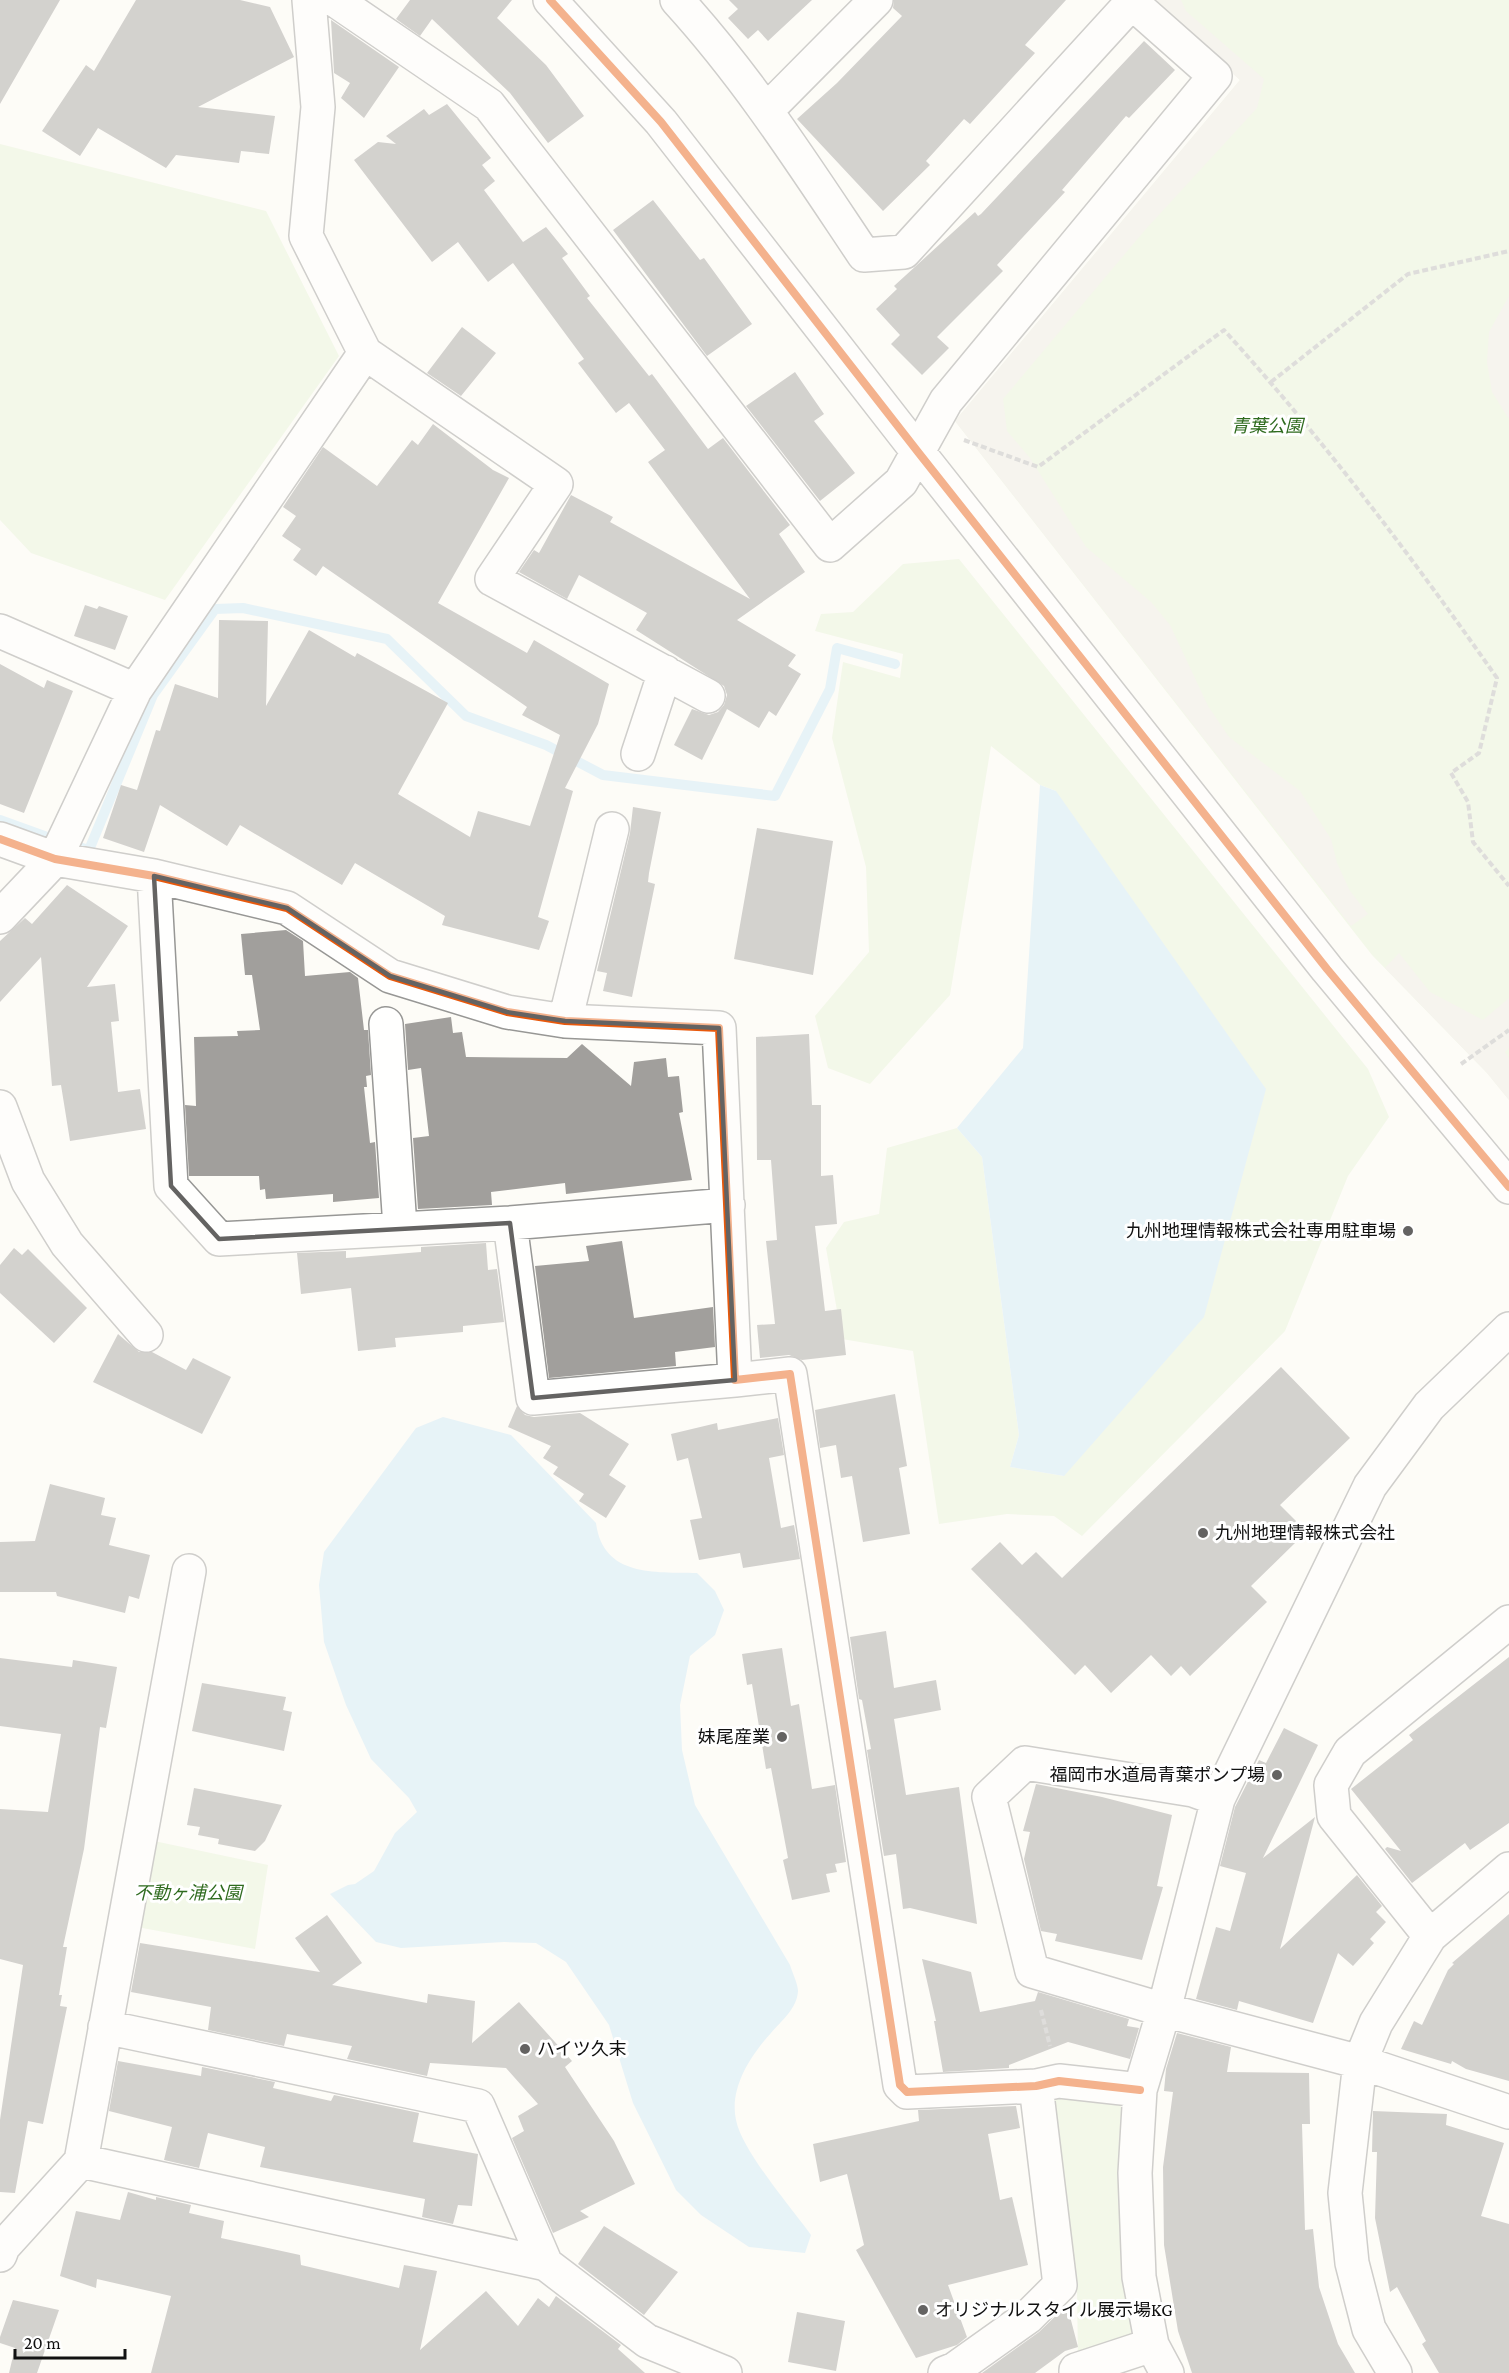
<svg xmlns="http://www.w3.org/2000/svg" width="1509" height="2373" font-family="'Crimson Pro','Noto Sans JP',serif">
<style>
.green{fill:#e7f3d7}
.plaza{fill:#edebe2}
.water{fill:#cde8f7}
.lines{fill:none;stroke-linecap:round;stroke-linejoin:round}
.stream{stroke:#cde8f7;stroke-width:10}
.building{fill:#a19f9c}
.minor-casing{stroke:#979795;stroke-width:36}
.path{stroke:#b9b9b8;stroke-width:4;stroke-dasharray:6 3;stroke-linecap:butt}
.minor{stroke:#fffffe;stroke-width:33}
.cycleway-casing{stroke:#fff;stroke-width:11}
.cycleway{stroke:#e8590c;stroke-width:8}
.marked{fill:none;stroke:#646362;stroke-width:4.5;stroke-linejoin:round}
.poi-dot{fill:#646362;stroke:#fff;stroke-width:2}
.labels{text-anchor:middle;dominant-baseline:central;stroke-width:6;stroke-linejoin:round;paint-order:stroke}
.park-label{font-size:18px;font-style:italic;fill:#2f6b1f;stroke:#fff}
.poi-label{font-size:18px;fill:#111;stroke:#fff;text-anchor:end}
</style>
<rect width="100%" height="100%" fill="#fdfcf7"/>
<!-- green -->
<path class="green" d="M1157 0H1509V1100L1487 1073 1372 955 955 421 1240 80Z
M0 144 266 211 339 356 165 600 31 553 0 520Z
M959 559 1368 1069 1389 1117 1348 1176 1285 1331 1082 1536 1054 1516 1007 1514 939 1524 913 1351 842 1339 826 1248 844 1222 879 1214 887 1148 957 1128 982 1157 1019 1435 1010 1467 1064 1476 1056 791 1040 785 991 746 950 995 870 1084 828 1068 815 1016 869 952 866 867 832 738 843 662 900 678 903 654 815 631 821 614 853 612 903 564Z
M154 1841 268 1865 255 1949 137 1927Z
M1060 2093 1121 2106 1137 2340 1078 2361 1077 2290 1046 2107Z"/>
<!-- plaza -->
<path class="plaza" d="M1157 0H1181L1186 11 1264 79 1257 108 1145 230 1003 399 1007 431 1030 458 1086 547 1151 602 1170 625 1208 706 1229 737 1300 791 1331 839 1337 863 1350 891 1368 914 1351 926 955 421 1240 80 1157 8Z
M1509 296V419L1492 392 1487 362 1489 332Z
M1399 953 1430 992 1483 1020 1509 998V1048L1505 1052 1509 1058V1100L1487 1073 1385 968Z"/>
<!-- water -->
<path class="water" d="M1040 785 1056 791 1266 1089 1204 1317 1064 1476 1010 1467 1019 1435 982 1157 957 1128 1023 1048Z
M443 1417 511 1435 596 1523C603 1577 654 1572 697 1573L715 1591 724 1610 715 1635 690 1656 680 1705 682 1750 695 1805 790 1965C792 1972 798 1984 798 1991 797 2009 781 2021 771 2033 751 2055 729 2088 736 2120 742 2151 791 2207 811 2235L805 2253 749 2247 701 2215 676 2190 633 2103 609 2025 566 1962 536 1943 504 1942 401 1948 376 1942 330 1894 348 1885 355 1884 374 1871 395 1833 417 1812 409 1798 371 1759 346 1705 324 1642 319 1585 324 1552 416 1428Z"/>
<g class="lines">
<!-- stream -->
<path class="stream" d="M0 820 61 842
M79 847 89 850 153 695 215 609 243 608 387 639 466 716 546 745 603 775 775 796 830 689 837 648 895 664"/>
</g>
<!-- building -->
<path class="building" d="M0 0H60L0 104Z
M136 0H240L270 7 294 57 198 107 275 116 269 154 241 151 239 163 176 155 166 168 98 128 80 156 42 131 86 65 94 71Z
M410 0H512L497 18 546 65 584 116 548 143 510 93 432 19 420 36 396 19Z
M729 0H812L768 41 758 30 748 39 728 18 738 9Z
M894 0H1066L1025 45 1035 53 970 124 964 119 926 161 930 165 883 211 797 119 837 83 902 16 893 8Z
M331 20 399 67 364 118 341 98 350 83 334 73Z
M1144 41 1175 70 1129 118 1126 116 1062 190 1065 192 997 265 1003 271 937 337 949 348 922 375 891 344 900 335 876 309 897 289 894 286 975 212 978 216 981 214Z
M447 104 491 158 482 165 495 181 484 190 523 242 546 227 568 254 562 258 590 296 587 298 649 376 652 374 708 449 723 438 790 525 779 534 805 572 737 620 796 655 788 666 801 674 776 716 769 711 759 728 727 709 702 760 674 745 692 709 709 715 718 712 724 705 727 695 724 686 636 630 647 613 579 575 567 599 519 572 534 550 539 553 571 495 613 517 610 522 750 599 648 462 665 450 629 403 616 413 578 363 584 359 513 263 488 282 458 242 432 262 354 160 378 142 396 144 386 136 424 109 429 115Z
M653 200 700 260 704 258 752 324 707 356 613 230Z
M462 327 496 353 461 396 427 373Z
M795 372 824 414 814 421 855 473 820 501 746 406Z
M433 424 493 470 509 478 438 603 527 653 534 640 609 684 598 724 565 788 573 791 538 917 549 921 539 950 442 925 445 916 355 863 342 885 240 825 227 846 160 805 144 852 103 838 121 785 137 790 156 730 160 731 175 684 218 698 219 620 268 621 266 706 309 630 355 657 357 653 448 703 398 794 470 837 478 811 530 826 560 735 522 715 527 707 323 566 316 576 293 560 301 549 282 536 296 516 283 507 323 447 377 486 412 440 418 445Z
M85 605 97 609 99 606 128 616 115 650 74 636Z
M0 664 44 688 47 680 73 691 24 813 0 804Z
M633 807 661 812 649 873 648 882 655 884 632 997 603 991 607 973 597 971 630 833Z
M757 828 833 841 813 975 734 959Z
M67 885 128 926 87 987 115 984 119 1021 111 1022 118 1092 140 1089 146 1129 70 1141 61 1085 52 1086 41 957 0 1002V941L25 918 32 924Z
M286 930 303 941 305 976 350 972 358 978 364 1030H368L371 1075 366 1076 367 1087H364L370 1143 375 1142 379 1198 333 1202V1194L266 1199 265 1189 260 1190 259 1176H189L185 1105 196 1106 194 1037 238 1036 237 1031 260 1030 252 975H245L241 934Z
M451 1017 453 1033 462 1032 466 1057 567 1058 582 1044 631 1086 634 1062 666 1058 668 1077 679 1076 683 1112 679 1113 692 1180 566 1194 565 1183 491 1192 492 1205 418 1209 413 1138 429 1136 421 1068 408 1070 405 1024Z
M809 1034 812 1105H821V1176L833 1175 837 1224 815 1226 825 1311 841 1309 846 1355 802 1360 789 1355 760 1358 757 1325 775 1324 766 1241 777 1240 771 1160H757L756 1037Z
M622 1241 634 1318 713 1307 715 1347 675 1352 676 1366 549 1378 535 1266 589 1261 586 1246Z
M486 1243 488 1270 497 1269 504 1322 463 1326V1332L395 1338 396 1347 358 1351 351 1288 301 1294 297 1253 346 1251V1258L421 1252V1247Z
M14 1248 22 1255 28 1249 87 1308 54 1343 0 1293V1265Z
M118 1334 139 1352H152L186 1370 193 1358 231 1377 202 1434 93 1382Z
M1281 1367 1350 1438 1280 1505 1302 1527 1291 1538 1295 1543 1251 1586 1267 1602 1190 1676 1181 1666 1171 1676 1151 1655 1111 1693 1085 1665 1075 1675 971 1569 1000 1542 1022 1565 1036 1552 1062 1578Z
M895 1394 907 1466 899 1468 910 1534 863 1542 852 1476 841 1478 836 1445 820 1448 815 1410Z
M517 1406 525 1415 534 1417 580 1413 629 1444 609 1475 626 1486 606 1518 579 1501 584 1494 553 1474 558 1467 543 1458 551 1446 508 1427Z
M778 1418 784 1455 769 1458 781 1528 794 1525 800 1559 743 1568 740 1553 699 1560 690 1520 702 1518 688 1458 677 1461 671 1434 717 1423 718 1430Z
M50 1484 105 1498 101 1515 116 1518 109 1545 150 1555 139 1599 129 1596 125 1613 57 1596 56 1592H0V1542L35 1541Z
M886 1631 894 1688 936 1680 941 1710 894 1719 906 1795 959 1787 977 1924 910 1908 903 1909 896 1854 884 1856 867 1750 871 1749 862 1700 859 1699 850 1637Z
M782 1648 791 1706 799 1704 812 1789 835 1785 846 1862 835 1864 837 1872 826 1874 830 1892 792 1900 783 1860 788 1858 771 1768 766 1769 752 1684 747 1685 742 1654Z
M1509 1657V1823L1470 1850 1465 1843 1412 1883 1385 1849 1387 1847 1401 1851 1351 1789 1413 1740 1409 1735Z
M0 1658 72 1667 73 1660 117 1667 106 1728 100 1727 84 1849 63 1947H67L59 1995H62L60 2006 67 2007 43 2124 28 2121 15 2193 0 2192V2120L23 1965 0 1959V1809L48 1812 61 1734 0 1726Z
M202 1683 286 1697 283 1710 292 1712 284 1751 192 1731Z
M1284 1728 1318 1745 1263 1858 1315 1817 1280 1949 1357 1875 1382 1906 1376 1912 1386 1922 1370 1939 1374 1943 1353 1966 1338 1953 1313 2023 1239 2001 1237 2010 1196 1999 1216 1927 1230 1931 1246 1873 1220 1866 1235 1807 1259 1760 1266 1763Z
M1036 1784 1102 1797 1172 1815 1157 1886 1163 1887 1142 1960 1055 1941 1057 1934 1041 1931 1024 1859 1030 1832 1023 1831Z
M194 1788 282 1805 265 1841 255 1851 218 1844 219 1839 198 1835 200 1827 187 1825Z
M1509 1914V2081L1466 2069 1452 2061 1451 2064 1401 2049 1414 2021 1422 2025 1448 1970 1454 1964 1452 1963Z
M327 1915 362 1963 332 1985 427 2003 428 1994 475 2001 472 2043 519 2002 572 2061 565 2067 614 2141 635 2184 580 2211 589 2217 553 2233 512 2138 524 2131 518 2116 538 2104 506 2068 430 2063 427 2076 347 2059 352 2046 287 2034 284 2046 208 2030 211 2007 131 1992 140 1943 320 1972 295 1938Z
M922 1959 971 1972 980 2012 1035 2001 1038 1992 1129 2019 1127 2026 1139 2028 1130 2059 1068 2042 1009 2065V2068L943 2072 934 2021H936Z
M1177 2033 1231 2047 1227 2072 1309 2073 1310 2124H1302L1305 2230 1313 2229 1319 2287 1338 2344 1355 2373H1192L1178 2331 1164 2245 1163 2167 1173 2092 1164 2091 1166 2069Z
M118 2061 201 2076 202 2067 275 2082 273 2088 331 2101 334 2095 419 2113 413 2142 478 2154 472 2206 458 2205 453 2224 422 2217 425 2199 260 2167 265 2147 208 2133 199 2168 164 2160 172 2127 109 2111Z
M1016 2106 1020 2128 988 2134 1000 2200 1012 2197 1028 2265 948 2285 967 2337 957 2345 916 2358 856 2250 864 2245 847 2174 820 2182 813 2144 919 2121 918 2110Z
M1373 2111 1447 2114 1446 2125 1504 2143 1481 2216 1509 2224V2373H1439L1422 2344 1426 2341 1397 2287 1390 2292 1375 2218 1377 2152H1372Z
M128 2192 156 2200V2197L191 2205 189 2213 224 2221 221 2238 300 2255 301 2265 399 2288 404 2265 437 2271 420 2350 486 2291 518 2326 538 2298 549 2307 556 2296 621 2345 618 2349 645 2373H151L171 2296 97 2279 96 2288 60 2276 76 2211 120 2220Z
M604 2226 678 2272 644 2315 578 2264Z
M13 2300 59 2310 37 2373H9L15 2348 0 2343V2337Z
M1067 2305 1078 2347 1065 2351 1035 2373H982L1039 2332Z
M797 2312 845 2321 836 2371 788 2362Z"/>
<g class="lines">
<!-- minor casing -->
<g class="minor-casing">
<path id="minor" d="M335 0 489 105 830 545 901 482 946 401 1215 76 1129 0
M550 0 661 122 918 452 1327 969 1509 1187
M677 0C749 79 805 167 864 255L904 252 1134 0
M767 110 876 0
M365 353 556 484 492 579 708 696
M0 631 135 690
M638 754 665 672
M0 839 55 859 154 876 287 908 390 976 507 1012 565 1021 719 1028 735 1380 790 1374 900 2085 907 2092 1036 2086 1059 2081 1140 2090
M154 876 171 1186 219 1239 510 1223 728 1205
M0 917 55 859 135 690 365 353 306 236 318 107 309 0
M565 1021 612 829
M386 1024 400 1227
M0 1107 28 1181 67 1244 146 1335
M510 1223 533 1398 735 1380
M1218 1799 1193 1790 1025 1763 989 1797 1032 1971 1164 2010 1360 2062 1509 2112
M1430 1936 1334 1816 1331 1785 1350 1752 1509 1622
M105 2027 478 2106 546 2264
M81 2161 546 2264 647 2341 725 2373
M0 2255 3 2247 81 2161 189 1571
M945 2373 955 2369 1028 2317 1060 2285 1036 2086
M1076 2373V2370L1152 2345
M1167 2373 1152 2345 1139 2277 1135 2173 1140 2090 1164 2010 1218 1799 1370 1486 1429 1406 1509 1329
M1395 2373 1369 2329 1352 2263 1345 2193 1360 2062 1376 2023 1430 1936 1509 1869"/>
</g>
<!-- path -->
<path class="path" d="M1271 382 1408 274 1509 251
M964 440 1038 467 1224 330C1323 439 1412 557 1497 678L1479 753 1451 773 1468 802 1473 842 1509 886
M1461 1064 1509 1030
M1041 2010 1050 2046"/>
<!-- minor -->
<use href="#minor" class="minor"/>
<!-- cycleway casing -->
<g class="cycleway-casing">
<path id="cycleway" d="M550 0 661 122 918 452 1327 969 1509 1187
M0 839 55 859 154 876 287 908 390 976 507 1012 565 1021 719 1028 735 1380 790 1374 900 2085 907 2092 1036 2086 1059 2081 1140 2090"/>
</g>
<!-- cycleway -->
<use href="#cycleway" class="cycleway"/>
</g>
<!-- marked area -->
<path d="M0 0H1509V2373H0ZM154 876 287 908 390 976 507 1012 565 1021 719 1028 735 1380 533 1398 510 1223 219 1239 171 1186Z" fill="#fdfcf7" fill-opacity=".55" fill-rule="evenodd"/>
<path class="marked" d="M154 876 287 908 390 976 507 1012 565 1021 719 1028 735 1380 533 1398 510 1223 219 1239 171 1186Z"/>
<!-- markers -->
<g class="poi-dot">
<circle cx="1408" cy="1231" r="6"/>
<circle cx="1203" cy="1533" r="6"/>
<circle cx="782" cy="1737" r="6"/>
<circle cx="1277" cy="1775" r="6"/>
<circle cx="525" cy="2049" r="6"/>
<circle cx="923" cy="2310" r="6"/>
</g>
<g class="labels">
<!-- park labels -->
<g class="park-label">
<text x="1267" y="426">青葉公園</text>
<text x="188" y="1893">不動ヶ浦公園</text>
</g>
<!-- poi labels -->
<g class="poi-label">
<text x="1396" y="1231">九州地理情報株式会社専用駐車場</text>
<text x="1215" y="1533" text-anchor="start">九州地理情報株式会社</text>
<text x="770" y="1737">妹尾産業</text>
<text x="1265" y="1775">福岡市水道局青葉ポンプ場</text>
<text x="537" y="2049" text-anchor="start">ハイツ久末</text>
<text x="935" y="2310" text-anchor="start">オリジナルスタイル展示場KG</text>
</g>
</g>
<!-- scale -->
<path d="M15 2349v9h110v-9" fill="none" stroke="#111111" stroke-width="3"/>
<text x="24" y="2349" font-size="18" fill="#111111" stroke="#ffffff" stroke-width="4.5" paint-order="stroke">20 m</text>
</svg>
